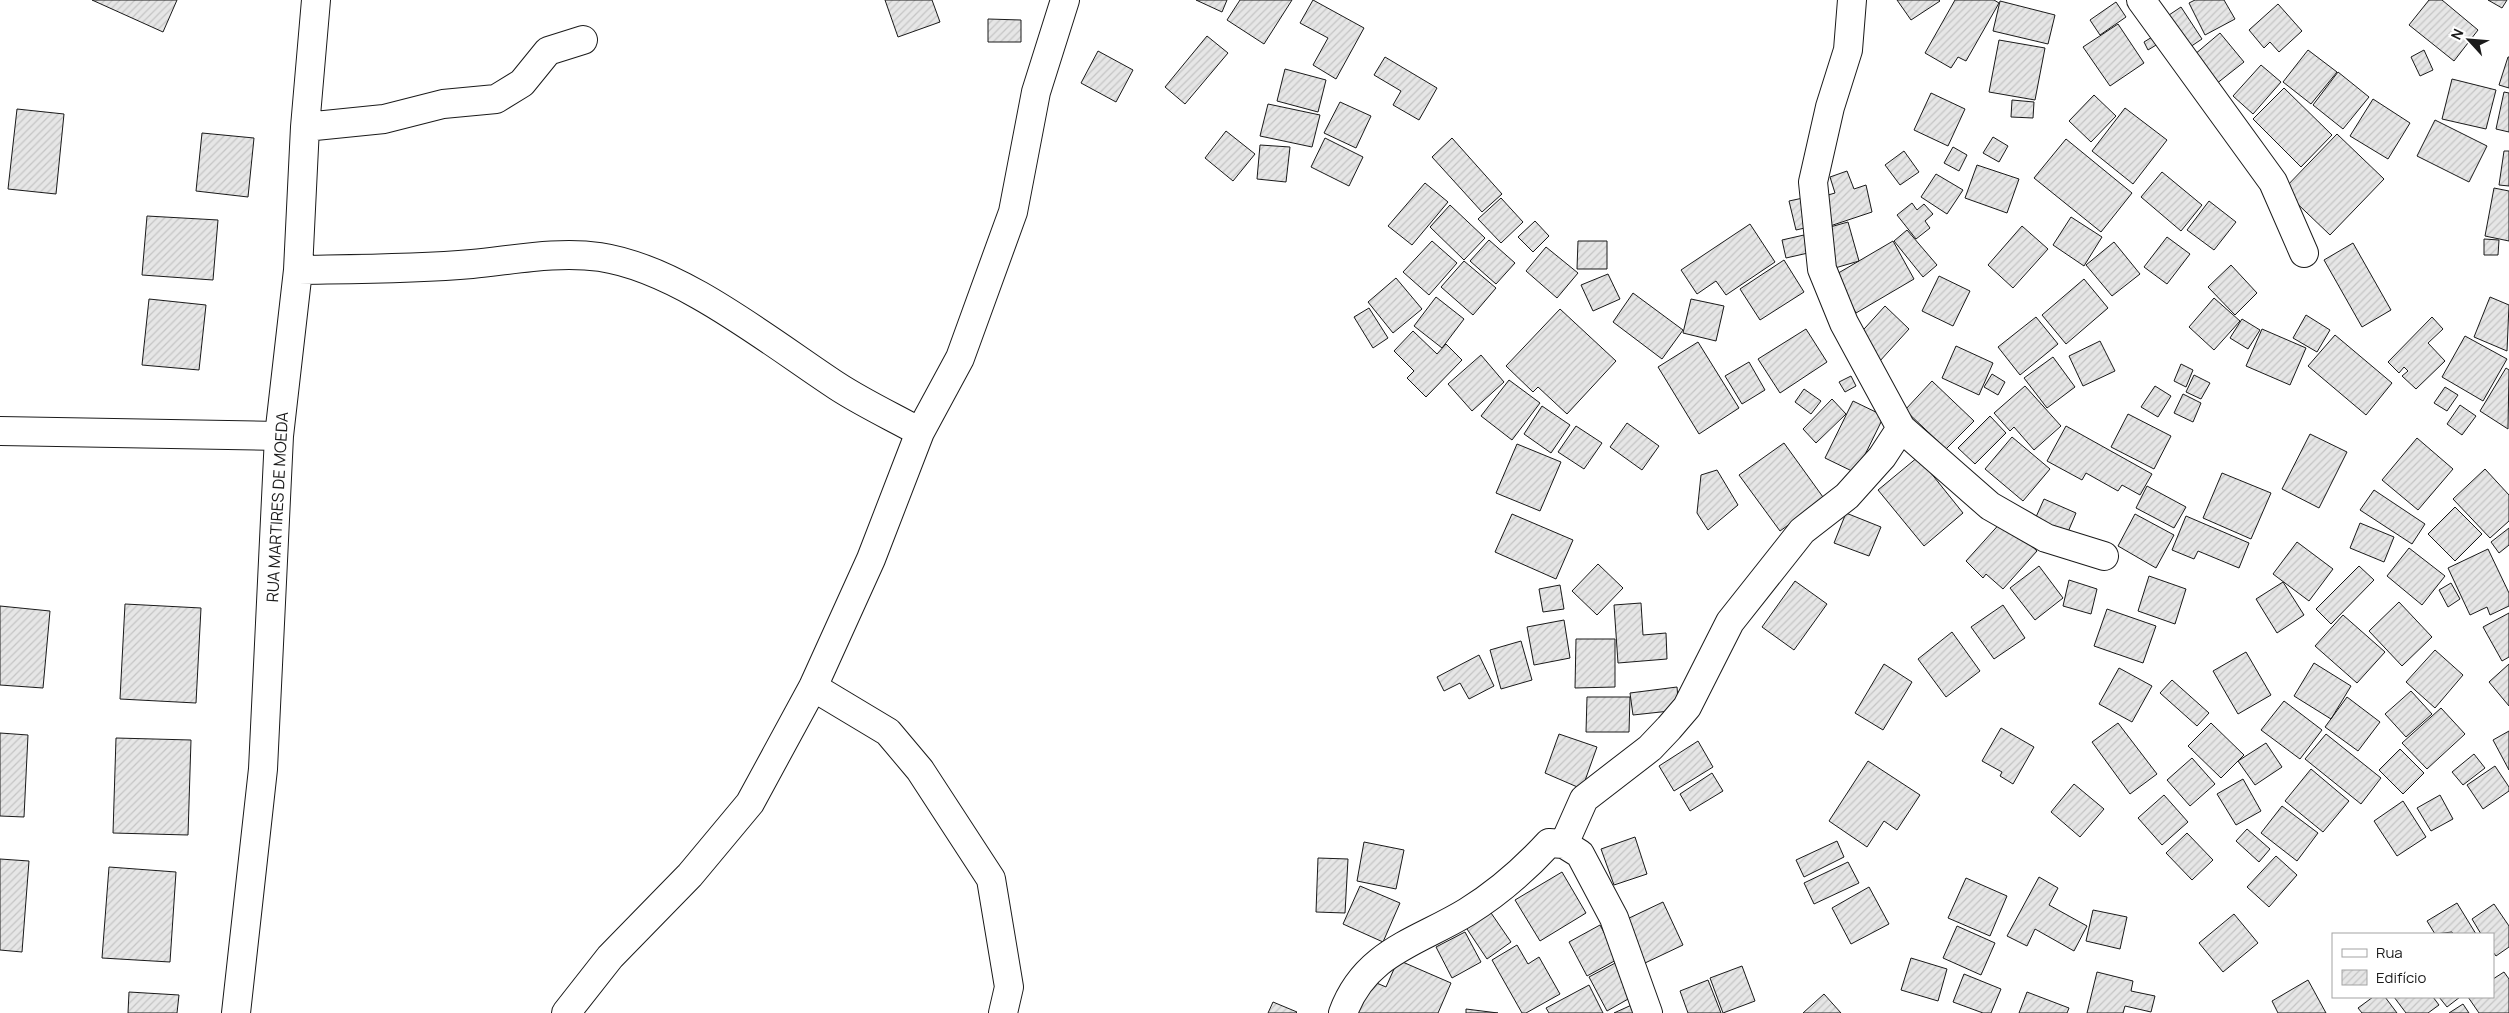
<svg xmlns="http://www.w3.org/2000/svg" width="2509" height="1013" font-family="Manrope,sans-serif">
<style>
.building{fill:url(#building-hatch);stroke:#1a1a1a}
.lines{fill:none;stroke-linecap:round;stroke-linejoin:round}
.minor-casing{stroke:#1a1a1a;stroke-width:30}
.minor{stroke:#fff;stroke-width:28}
.labels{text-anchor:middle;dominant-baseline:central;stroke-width:4;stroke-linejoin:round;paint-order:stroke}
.street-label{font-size:16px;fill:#1a1a1a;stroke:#fff}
</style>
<defs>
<pattern id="building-hatch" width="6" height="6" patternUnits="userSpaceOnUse" patternTransform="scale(1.25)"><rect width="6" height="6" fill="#e6e6e6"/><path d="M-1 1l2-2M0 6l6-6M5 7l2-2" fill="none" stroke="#c5c5c5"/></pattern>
</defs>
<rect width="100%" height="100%" fill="#fff"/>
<!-- building -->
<path class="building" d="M92 0H177L163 32Z
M885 0H932L940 22 898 37Z
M1196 0H1227L1222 12Z
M1240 0H1292L1264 44 1227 20Z
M1313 0 1364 28 1336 79 1313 65 1328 38 1300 23Z
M1897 0H1939L1940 1 1911 20Z
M1955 0H1994L1999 3 1966 61 1958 57 1951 68 1925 53Z
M2195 0H2224L2235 19 2205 35 2189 3Z
M2429 0H2442L2478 30 2454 61 2409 25Z
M2488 0H2507L2502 8Z
M2000 1 2055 15 2048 44 1993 31Z
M2116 2 2126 17 2100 35 2090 20Z
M2278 4 2302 31 2279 52 2270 42 2264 48 2249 30Z
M2181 7 2202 39 2184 51 2163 19Z
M988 19 1021 20V42H988Z
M2118 24 2144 63 2110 86 2083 47Z
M2220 33 2244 62 2211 88 2188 60Z
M2157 34 2161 42 2148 50 2144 42Z
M1207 36 1228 53 1185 104 1165 87Z
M1999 40 2045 48 2035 100 1989 92Z
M2308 50 2337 72 2311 104 2283 82Z
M2424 50 2433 70 2420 76 2411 57Z
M1098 51 1133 70 1116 102 1081 83Z
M1385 57 1437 88 1419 120 1393 105 1401 91 1374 75Z
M2508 57H2509V88L2499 85Z
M2261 65 2281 82 2253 114 2233 96Z
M1285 69 1326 80 1318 112 1277 101Z
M2338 72 2369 97 2343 129 2313 105Z
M2452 79 2496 90 2486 129 2442 119Z
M2284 88 2332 135 2301 167 2253 119Z
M2504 92 2509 93V132L2496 129Z
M1931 93 1965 109 1948 146 1914 130Z
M2094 95 2116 116 2091 142 2069 121Z
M2373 99 2410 123 2388 159 2350 136Z
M2012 100 2034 102 2033 118 2011 117Z
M1340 102 1371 116 1356 148 1324 133Z
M1268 104 1320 115 1312 147 1260 136Z
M2125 108 2167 140 2133 184 2092 151Z
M17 109 64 114 56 194 8 189Z
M2435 120 2487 146 2469 182 2417 156Z
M1226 131 1255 154 1233 181 1205 158Z
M202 133 254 138 248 197 196 191Z
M2337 134 2384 179 2330 235 2283 190Z
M1993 137 2008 146 1999 162 1983 153Z
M1325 138 1363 157 1349 186 1311 167Z
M1452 138 1502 194 1482 212 1432 157Z
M2066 139 2132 193 2101 232 2034 178Z
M1260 145 1290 147 1286 182 1257 179Z
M1953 147 1967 155 1959 171 1944 163Z
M1904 151 1919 172 1900 185 1885 165Z
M2504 151H2509V186L2499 185Z
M1977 165 2019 179 2007 213 1965 198Z
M1847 171 1854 189 1866 185 1872 212 1824 228 1821 197 1835 193 1830 177Z
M2162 172 2202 205 2181 231 2141 197Z
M1936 174 1963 190 1947 214 1921 197Z
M1425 183 1448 202 1412 245 1388 226Z
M2494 188 2509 191V241L2485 236Z
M1501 198 1523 222 1501 243 1478 219Z
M1803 198 1809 227 1796 230 1789 201Z
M2209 201 2236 222 2214 250 2187 230Z
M1912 203 1917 210 1924 204 1933 214 1925 221 1930 228 1916 239 1897 215Z
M1450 205 1485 238 1464 260 1430 227Z
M147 216 218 220 213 280 142 275Z
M2071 217 2102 237 2084 266 2053 245Z
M1535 221 1549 236 1533 252 1518 237Z
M1848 222 1859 261 1835 268 1823 229Z
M1750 224 1775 262 1726 295 1716 281 1697 294 1681 270Z
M2022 226 2048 249 2013 288 1988 265Z
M1907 230 1937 265 1923 277 1894 241Z
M1804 235 1808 253 1786 258 1782 240Z
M2167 237 2190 254 2167 284 2144 267Z
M2484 239 2499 240 2498 255H2484Z
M1489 240 1515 263 1496 284 1470 261Z
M1432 241 1457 263 1429 295 1403 272Z
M1578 241H1607V269H1577Z
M1893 241 1914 279 1856 313 1835 275Z
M2114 242 2140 274 2112 296 2086 265Z
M2353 243 2391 310 2362 327 2324 260Z
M1546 247 1578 273 1557 298 1526 271Z
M1784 260 1804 292 1760 320 1740 289Z
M1464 261 1496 288 1473 315 1441 287Z
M2231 265 2257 293 2235 315 2208 287Z
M1608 274 1620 299 1593 311 1581 285Z
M1939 276 1970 291 1953 326 1922 311Z
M1396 278 1422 309 1393 333 1368 302Z
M2084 279 2108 308 2066 344 2042 315Z
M1633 293 1683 330 1662 359 1613 322Z
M1436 297 1464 319 1442 348 1414 326Z
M2490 297 2509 305 2507 351 2474 337Z
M2214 298 2240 321 2214 350 2189 327Z
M149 299 206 305 199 370 142 365Z
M1691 299 1724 306 1716 341 1683 333Z
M1885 306 1909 329 1879 362 1855 339Z
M1369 308 1388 338 1373 348 1354 317Z
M1560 309 1616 361 1567 414 1538 387 1533 392 1506 366Z
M2306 315 2330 330 2317 352 2293 338Z
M2036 317 2058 344 2020 375 1998 347Z
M2432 317 2443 329 2428 343 2445 361 2416 389 2402 376 2408 371 2404 367 2399 373 2388 362Z
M2242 319 2260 330 2248 349 2230 338Z
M1806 329 1827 362 1780 393 1758 359Z
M2262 329 2306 348 2290 385 2246 366Z
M1413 331 1437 354 1446 344 1462 360 1426 397 1407 378 1414 371 1394 351Z
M2335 335 2392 383 2366 415 2308 366Z
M2465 336 2507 359 2483 401 2442 377Z
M2100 341 2115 371 2083 386 2069 356Z
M1698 342 1739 408 1699 434 1658 367Z
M1956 346 1993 363 1979 395 1942 378Z
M1481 355 1504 382 1472 411 1448 384Z
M2053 357 2075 387 2047 408 2024 378Z
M1749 362 1765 390 1742 404 1725 376Z
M2181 364 2193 370 2186 387 2174 381Z
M2506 368 2509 370 2508 429 2480 411Z
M1992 374 2005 382 1998 395 1984 387Z
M2194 375 2210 383 2201 399 2186 392Z
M1851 376 1856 386 1845 392 1839 382Z
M1509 380 1540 403 1512 440 1481 416Z
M1932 381 1974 421 1946 449 1905 410Z
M2025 386 2061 426 2034 450 2014 427 2010 431 1994 413Z
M2155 386 2171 396 2158 417 2141 407Z
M2445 387 2458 395 2447 411 2434 403Z
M1804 389 1821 401 1811 414 1795 402Z
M2183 394 2201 403 2193 422 2174 413Z
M1832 399 1846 414 1816 443 1803 429Z
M1853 401 1884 416 1856 473 1825 458Z
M2460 405 2476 416 2462 435 2447 424Z
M1542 406 1570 425 1551 453 1524 434Z
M2128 414 2171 436 2154 469 2111 447Z
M1990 416 2006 433 1975 464 1958 448Z
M1627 423 1659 446 1642 470 1610 447Z
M1576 426 1602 443 1584 469 1558 452Z
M2066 426 2152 474 2140 495 2122 485 2118 491 2086 473 2082 480 2047 461Z
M2310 434 2347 452 2319 508 2282 489Z
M2012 437 2050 469 2023 501 1985 469Z
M2417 438 2453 469 2418 510 2382 480Z
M1784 443 1828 504 1798 518 1780 531 1739 475Z
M1517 444 1561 462 1540 511 1496 493Z
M1918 457 1963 513 1924 546 1878 490Z
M2485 469 2509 495V521L2490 538 2453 499Z
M1717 470 1738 505 1708 530 1697 513 1701 475Z
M2222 473 2271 493 2251 539 2203 518Z
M2147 486 2186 507 2174 528 2136 508Z
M2374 490 2425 524 2412 544 2360 510Z
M2044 499 2076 513 2065 539 2032 526Z
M2455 507 2482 534 2455 561 2428 534Z
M1846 513 1881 527 1869 556 1834 543Z
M1512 514 1573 540 1556 579 1495 552Z
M2135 514 2174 535 2156 568 2118 546Z
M2186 516 2249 543 2239 568 2198 551 2194 559 2172 550Z
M2003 520 2037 551 2003 589 1986 574 1983 578 1966 561Z
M2360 523 2394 537 2384 562 2350 548Z
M2509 528V545L2499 553 2491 542Z
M2297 542 2333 569 2309 601 2273 574Z
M2409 548 2445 576 2422 605 2387 576Z
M2488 549 2509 593V606L2490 615 2487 607 2470 615 2448 568Z
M1598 564 1623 588 1597 615 1572 591Z
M2039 566 2063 598 2035 620 2010 588Z
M2359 566 2374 580 2331 624 2316 609Z
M2149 576 2186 589 2175 624 2138 611Z
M2069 580 2097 589 2091 614 2063 606Z
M1795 581 1827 604 1794 650 1762 627Z
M2283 582 2304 615 2277 633 2256 599Z
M2451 583 2460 599 2448 607 2439 590Z
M1560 585 1564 609 1543 612 1539 589Z
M2399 602 2432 637 2402 666 2369 631Z
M1641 603 1643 635 1666 633 1667 659 1618 663 1614 605Z
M125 604 201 608 196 703 120 699Z
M2003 605 2025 638 1994 659 1971 627Z
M0 606 50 611 43 688 0 685Z
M2107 609 2156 626 2143 663 2094 646Z
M2509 613V657L2502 661 2483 627Z
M2343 615 2385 652 2357 683 2315 646Z
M1564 620 1570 658 1534 665 1527 627Z
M1952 632 1980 671 1946 697 1918 659Z
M1576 639H1615V687L1575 688Z
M1521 641 1532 680 1501 689 1490 650Z
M2435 650 2463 675 2435 708 2406 682Z
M2246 652 2271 695 2238 714 2213 671Z
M1479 655 1494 686 1469 699 1460 683 1444 691 1437 677Z
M2314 663 2351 686 2331 719 2294 696Z
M1884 664 1912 682 1883 730 1855 713Z
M2509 664V706L2489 682Z
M2119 668 2152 686 2132 722 2099 704Z
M2172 680 2209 713 2197 726 2160 693Z
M1677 687 1679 710 1633 715 1630 693Z
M2411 691 2432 714 2406 737 2385 714Z
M1587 697H1630L1629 732H1586Z
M2347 697 2380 722 2358 751 2325 727Z
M2284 701 2322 730 2300 759 2261 730Z
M2441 708 2465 734 2427 769 2402 743Z
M2118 723 2157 774 2130 794 2092 742Z
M2211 723 2244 755 2221 778 2188 746Z
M2001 728 2034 747 2013 784 2000 776 2002 772 1982 761Z
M2509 731V770L2493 740Z
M0 733 28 735 24 817 0 816Z
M1559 734 1597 747 1582 789 1545 773Z
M2326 734 2381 778 2361 804 2305 759Z
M116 738 191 740 188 835 113 833Z
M1698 741 1713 767 1674 791 1659 766Z
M2266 743 2282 767 2255 785 2238 761Z
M2400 749 2424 773 2403 794 2379 770Z
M2474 754 2485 768 2463 785 2452 772Z
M2192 758 2215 784 2190 806 2167 780Z
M1868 761 1920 795 1897 830 1884 821 1867 847 1829 821Z
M2495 766 2509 787V791L2483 809 2467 785Z
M2311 769 2349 801 2323 832 2285 801Z
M1712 773 1723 791 1690 811 1680 794Z
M2243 779 2261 811 2236 825 2217 794Z
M2074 784 2104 809 2080 837 2051 812Z
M2164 795 2188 822 2162 845 2138 818Z
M2440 795 2453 819 2431 831 2417 808Z
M2403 801 2426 837 2397 856 2374 821Z
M2282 806 2318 833 2297 861 2261 833Z
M2247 829 2270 849 2259 862 2236 841Z
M2187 833 2213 860 2192 880 2166 853Z
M1635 837 1647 874 1614 885 1601 849Z
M1837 841 1844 857 1804 877 1796 860Z
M1364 842 1404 850 1396 889 1357 881Z
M2276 856 2297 875 2269 907 2247 887Z
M1318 858 1348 859 1345 913 1316 912Z
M0 859 29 861 22 952 0 950Z
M1848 862 1859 883 1814 904 1804 883Z
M109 867 176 872 170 962 102 958Z
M1562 872 1586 913 1540 941 1515 900Z
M2039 877 2058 888 2049 905 2087 926 2074 951 2035 929 2027 946 2007 936Z
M1966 878 2007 896 1990 936 1948 918Z
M1360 886 1400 903 1383 942 1343 924Z
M1869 887 1889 924 1851 944 1832 908Z
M1663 902 1683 945 1645 963 1625 920Z
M2457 903 2476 934H2453L2452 932 2435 934 2427 921Z
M2494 904 2509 926V947L2496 956 2493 952V934H2481L2472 919Z
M1489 910 1511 942 1487 959 1465 926Z
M2093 910 2127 917 2120 949 2086 941Z
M2234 914 2258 943 2223 972 2199 943Z
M1600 925 1618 959 1587 976 1569 942Z
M1957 926 1995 943 1981 975 1943 958Z
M1465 932 1481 962 1452 978 1436 947Z
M1517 945 1528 964 1539 957 1560 994 1526 1013H1522L1492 960Z
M1911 958 1947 969 1938 1001 1901 990Z
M1398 960 1451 983 1438 1013H1353L1367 979 1386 987Z
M1619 961 1637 994 1607 1011 1589 977Z
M1742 966 1755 1001 1723 1013 1710 978Z
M2097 972 2133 981 2131 991 2155 996 2151 1012 2125 1006 2123 1013H2087Z
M2504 972 2509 979V1013H2479L2468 997H2493V979Z
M1964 974 2001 989 1991 1013H1983L1953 1002Z
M1708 980 1721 1013H1688L1680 991Z
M2308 980 2326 1013H2278L2272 1001Z
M1589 985 1603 1013H1549L1546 1008Z
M129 992 179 995 177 1013H128Z
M2027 992 2069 1008 2067 1013H2019Z
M1824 994 1841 1013H1803Z
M2373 997H2385L2397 1013H2362L2358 1008Z
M2394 997H2433L2439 1005 2428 1013H2406Z
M2439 997H2460L2447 1007Z
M1273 1002 1297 1012 1296 1013H1268Z
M1636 1003 1641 1013H1614Z
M2463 1004 2469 1013H2449Z
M1466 1009 1498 1013H1466Z"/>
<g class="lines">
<!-- minor casing -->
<g class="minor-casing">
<path id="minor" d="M1852 0 1848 50 1830 107 1813 182 1822 269 1844 323 1901 428 1990 506 2046 538 2104 556
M2141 0 2273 182 2304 253
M305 127 384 119 443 104 496 99 522 83 548 51 583 40
M298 270C356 269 414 269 472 264 514 260 557 251 600 257 680 269 770 342 837 386 863 403 893 417 920 432
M0 431 279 436
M813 687 888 732 920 770 991 879 1009 987 1003 1013
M1564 844 1584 799 1650 748 1669 728 1687 707 1730 622 1802 531 1847 496 1882 457 1901 428
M236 1013 263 769 279 436 298 270 305 127 316 0
M566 1013 610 957 690 875 750 803 813 687 871 559 920 432 960 358 1013 212 1036 92 1065 0
M1343 1013C1365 952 1418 942 1467 912 1498 893 1525 869 1549 843L1564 844 1580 854 1614 918 1648 1013"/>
</g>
<!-- minor -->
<use href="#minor" class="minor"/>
</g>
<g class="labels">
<!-- street labels -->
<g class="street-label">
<text transform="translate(277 507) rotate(-87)">RUA MARTIRES DE MOEDA</text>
</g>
</g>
<!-- legend -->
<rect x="2332" y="933" width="162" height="65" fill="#ffffff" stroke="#a3a3a3"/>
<rect x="2342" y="949" width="25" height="8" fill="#ffffff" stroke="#a3a3a3"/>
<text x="2376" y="958" font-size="15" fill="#1a1a1a">Rua</text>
<rect x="2342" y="970" width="25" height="15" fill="url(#building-hatch)" stroke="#a3a3a3"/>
<text x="2376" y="983" font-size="15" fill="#1a1a1a">Edifício</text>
<!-- north arrow -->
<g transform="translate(2469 40) rotate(296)" stroke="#ffffff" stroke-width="4" paint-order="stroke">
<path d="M0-4L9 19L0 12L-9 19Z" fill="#1a1a1a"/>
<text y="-8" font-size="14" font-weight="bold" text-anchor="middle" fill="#1a1a1a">N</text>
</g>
</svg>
